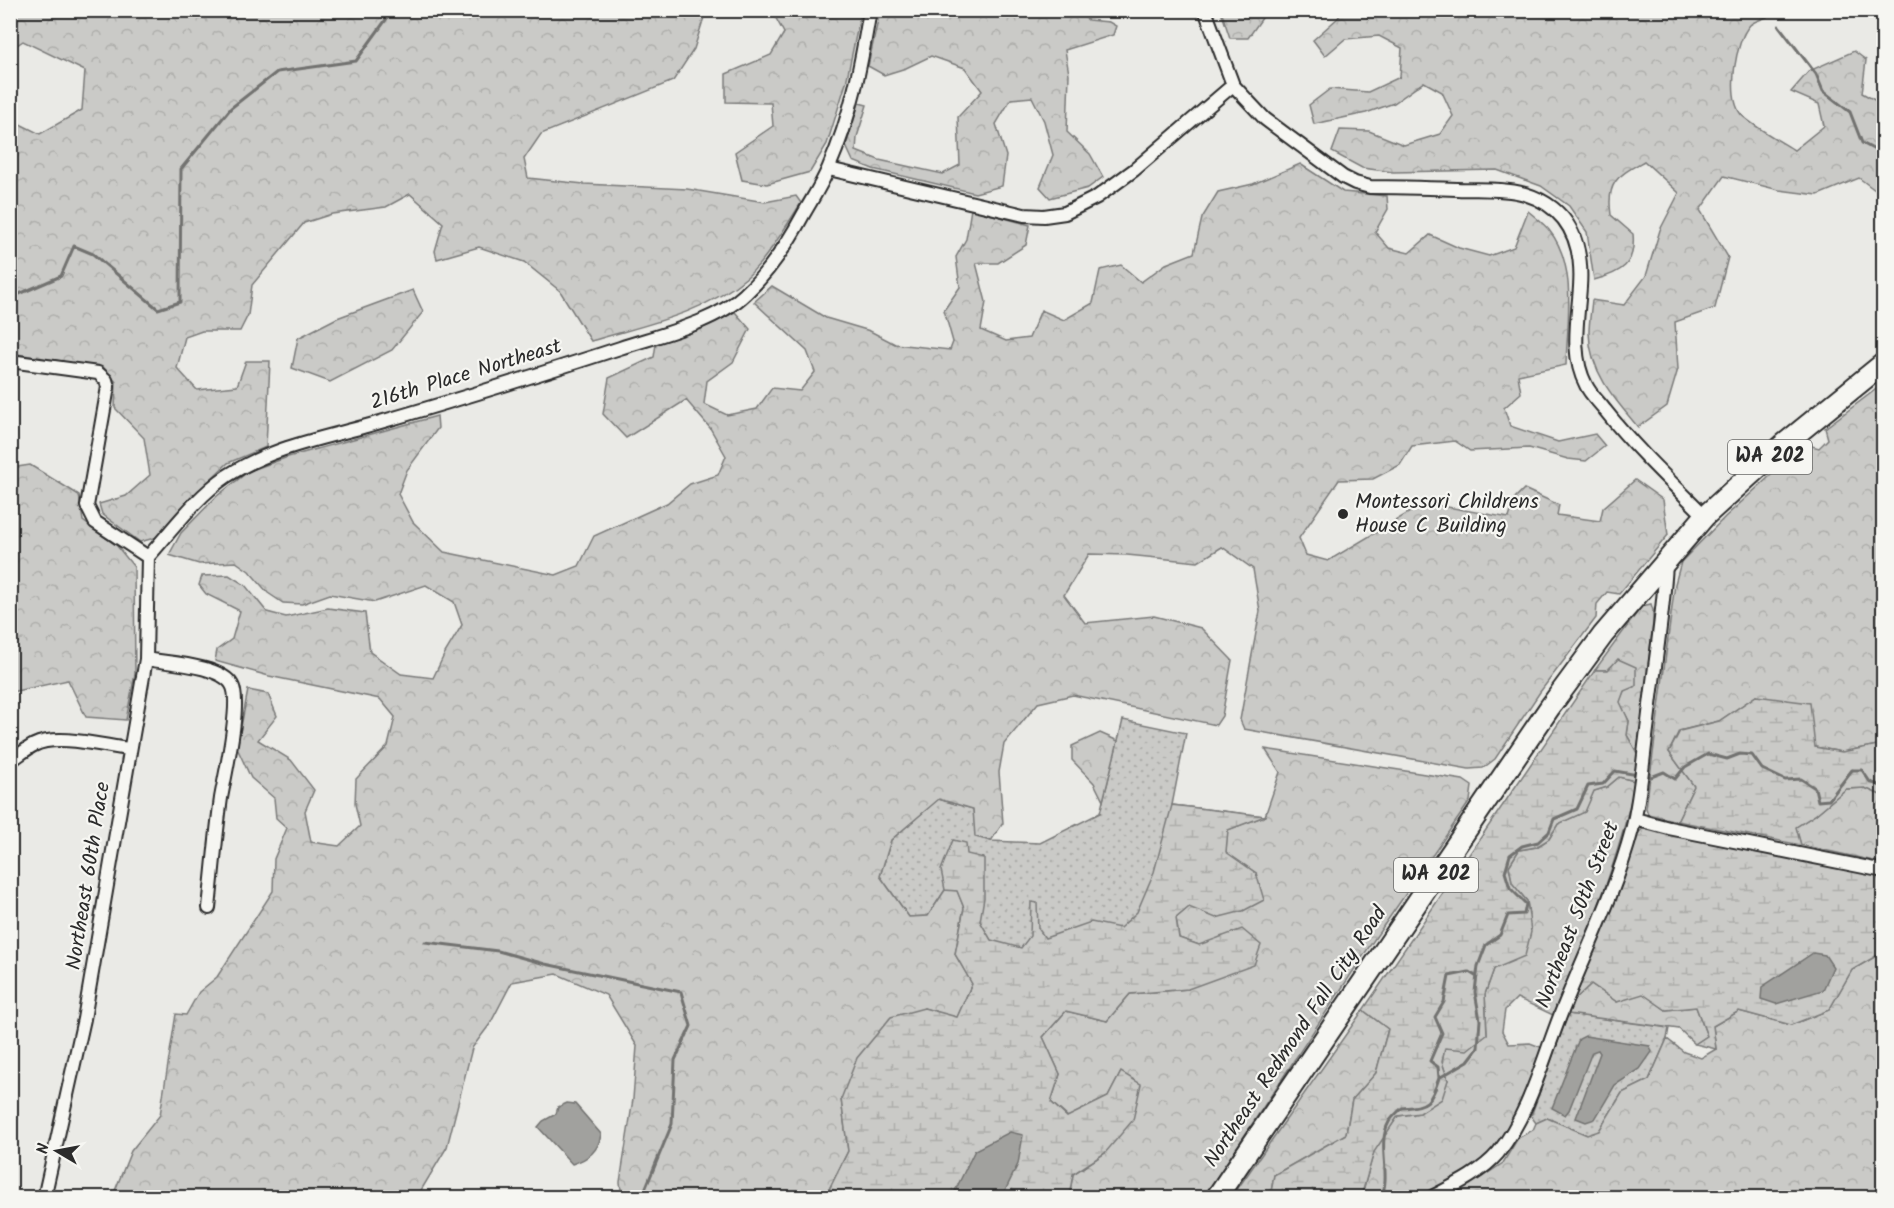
<svg xmlns="http://www.w3.org/2000/svg" width="1894" height="1208" font-family="Kalam,sans-serif">
<style>
.grass{fill:url(#grass-dots);stroke:#7a7a79;stroke-width:1.5}
.forest{fill:url(#forest-crowns);stroke:#7a7a79;stroke-width:1.5}
.wetland{fill:url(#wetland-marsh);stroke:#7a7a79;stroke-width:1.5}
.water{fill:#a1a19e;stroke:#727270;stroke-width:1.5}
.lines{fill:none;stroke-linecap:round;stroke-linejoin:round}
.stream{stroke:#727270;stroke-width:3}
.minor-casing{stroke:#2b2b2b;stroke-width:16}
.primary-casing{stroke:#2b2b2b;stroke-width:24}
.minor{stroke:#f6f6f2;stroke-width:12}
.primary{stroke:#f6f6f2;stroke-width:20}
.poi-dot{fill:#2b2b2b;stroke:#f6f6f2;stroke-width:2}
.labels{text-anchor:middle;dominant-baseline:central;stroke-width:4.5;stroke-linejoin:round;paint-order:stroke}
.shield{fill:#f6f6f2;stroke:#686867;stroke-width:1.5}
.shield-label{font-size:20px;font-weight:bold;fill:#2b2b2b}
.street-label{font-size:21px;fill:#2b2b2b;stroke:#f6f6f2}
.poi-label{font-size:21px;fill:#2b2b2b;stroke:#f6f6f2;text-anchor:start}
</style>
<defs>
<pattern id="grass-dots" width="8" height="8" patternUnits="userSpaceOnUse" patternTransform="scale(1.5)"><rect width="8" height="8" fill="#cacac7"/><path d="M2 2h.1M6 6h.1" fill="none" stroke="#aeaeab" stroke-width="1.8" stroke-linecap="round"/></pattern>
<pattern id="forest-crowns" width="20" height="18" patternUnits="userSpaceOnUse" patternTransform="scale(1.5)"><rect width="20" height="18" fill="#cacac7"/><path d="M2 6a3 3 0 1 1 6 0M12 15a3 3 0 1 1 6 0" fill="none" stroke="#aeaeab"/></pattern>
<pattern id="wetland-marsh" width="20" height="14" patternUnits="userSpaceOnUse" patternTransform="scale(1.5)"><rect width="20" height="14" fill="#cacac7"/><path d="M1 5h8M5 5V1M11 12h8M15 12V8" fill="none" stroke="#aeaeab"/></pattern>
</defs>
<rect width="100%" height="100%" fill="#eaeae6"/>
<filter id="ink" filterUnits="userSpaceOnUse"><feTurbulence type="fractalNoise" baseFrequency=".0167" numOctaves="2"/><feDisplacementMap in="SourceGraphic" scale="12" xChannelSelector="R" yChannelSelector="G"/><feConvolveMatrix kernelMatrix="1 2 1 2 8 2 1 2 1" color-interpolation-filters="sRGB"/></filter>
<g filter="url(#ink)">
<!-- grass -->
<path class="grass" d="M1123 720 1186 733 1172 805 1265 816 1070 1191 1077 1197 825 1198 945 890 928 916 909 917 880 876 891 840 938 799 973 809 976 837 991 841 1040 843 1100 813Z
M1568 1014 1669 1028 1667 1039 1649 1080 1622 1093 1599 1131 1594 1134 1587 1135 1547 1118 1536 1123 1531 1116Z"/>
<!-- forest -->
<path class="forest" d="M11 11H711L705 14 694 49 673 81 541 134 524 159 528 178 584 184 687 189 765 202 796 196 801 203C787 225 766 260 747 277 704 314 644 325 591 341L560 291 524 262 479 247 437 259 435 251 443 223 410 194 386 207 332 214 304 223 252 285 248 315 240 331H202L185 337 177 368 197 390 237 386 246 361H270L266 447 228 463 197 492 158 537 140 542 102 514 99 504 126 496 150 475 144 438 115 408 116 382 104 368 11 353 10 119 40 134 82 110 85 71 23 41 11 49Z
M765 11H861L846 83 827 144 810 172 767 184 742 180 735 152 773 126 771 103 726 102V74L771 55 784 33 773 13Z
M1032 11 1041 17 1061 11H1077L1088 20 1109 22 1116 26 1113 35 1065 50 1069 74 1067 132 1090 154 1103 177 1088 188 1050 198 1040 187 1053 155 1044 121 1032 97 1011 99 996 124 1006 156 1002 186 975 193 873 169 853 161 846 146 859 103 867 105 857 137 856 151 879 160 943 174 960 165 958 117 982 91 965 68 931 56 906 68 884 75 868 66 880 11Z
M1221 11V10L1267 11 1248 38H1230Z
M1338 11H1765L1767 17C1762 19 1754 21 1750 25 1735 41 1727 95 1740 113 1746 122 1783 143 1794 150L1824 126 1819 104 1791 92 1809 71 1854 51 1866 60 1862 93 1878 102H1883V196L1859 178 1818 195 1779 190 1724 176 1700 210 1728 257 1715 308 1675 322 1678 369 1667 406 1638 427C1614 399 1590 372 1589 333 1589 322 1591 311 1592 300L1624 305 1646 276 1660 230 1679 193 1644 161C1618 176 1606 181 1611 215L1633 234C1636 265 1621 273 1594 280L1587 232 1569 206 1541 186 1497 170 1393 172 1362 168 1332 152 1340 130 1369 131 1404 145 1440 134 1453 116 1442 92 1424 82 1394 103 1366 113 1314 124 1309 105 1330 89 1368 92 1400 77 1402 48 1379 36 1345 39 1325 56 1313 40 1339 17Z
M1300 164 1343 192 1387 196 1388 209 1375 232 1389 248 1409 253 1430 235 1459 248 1489 256 1514 247 1528 211C1535 217 1543 223 1549 230 1578 266 1567 322 1566 365L1518 375 1521 393 1504 408 1510 426 1558 442 1595 434 1605 446 1586 461 1568 459 1529 448 1470 451 1455 441 1412 446 1400 465 1373 479 1339 480 1299 538 1306 555 1328 561 1425 503 1509 518 1515 498 1524 489 1559 505 1557 515 1600 521 1603 508 1635 480 1663 500 1668 535 1619 594 1607 592 1597 604 1596 618 1540 692 1495 759 1483 768 1469 769 1244 729 1240 720 1260 611 1253 569 1222 547 1198 562 1127 555 1089 554 1064 595 1085 623 1154 616 1201 628 1232 660 1222 716 1216 725 1073 695 1038 703 1004 744 999 772 1003 823 991 841 975 837 973 809 939 799 891 840 880 876 909 917 928 916 945 890H957L964 908 955 954 972 983 957 1018 924 1008 841 1099 848 1151 825 1197H622L620 1182 633 1099 637 1046 606 995 557 974 512 982 490 1024 472 1048 447 1147 417 1197 112 1198 131 1151 160 1115 176 1014 186 1015 199 992 217 977 273 891 274 859 287 828 276 818 274 798 251 778 237 748 248 690 268 694 277 716 258 740 291 760 314 790 305 811 311 842 339 846 360 826 355 804 356 779 388 746 395 717 380 699 269 676 215 661 217 650 232 639 240 611 206 594 199 585 202 576 229 575 245 585 267 612 286 617 328 608 365 613 370 652 401 674 433 678 445 653 462 625 454 602 426 585 375 602 330 594 302 604 283 603 268 593 249 571 236 562 199 564 169 555 181 533 217 496 249 471 288 457 437 416 438 428 407 470 398 494 413 522 444 552 556 575 579 566 594 536 667 503 690 484 718 475 726 456 710 428 686 400 626 438 603 414 609 378 654 357 656 344 699 330 735 312 750 329 733 362 707 381 704 404 727 415 757 409 772 388 800 391 815 372 807 351 754 302 772 286 826 318 870 331 895 344 950 350 953 342 944 310 960 287 956 257 966 239 971 209 1030 225 1026 245 998 263H976L986 302 981 330 1006 341 1029 338 1041 310 1064 320 1093 303 1100 270 1121 265 1141 282 1166 264 1194 253 1202 218 1218 192 1253 184Z
M413 290 423 312 392 350 330 382 292 368 298 338 337 318Z
M1883 384V744L1842 752 1815 747 1756 696 1719 721 1679 731 1669 752 1694 786 1677 821 1648 814 1646 808 1675 584 1681 562 1725 517 1805 444 1819 448 1828 439 1825 428Z
M30 465 79 495 83 521 117 546 134 567 135 674 126 720 86 717 68 680 11 692V468Z
M1651 604 1653 610V623L1638 755 1627 735 1629 721 1619 702 1624 691 1608 670H1595L1642 606Z
M1100 733 1118 741 1103 801 1094 783 1072 760V746Z
M1265 749 1463 780 1472 786 1470 801 1369 947 1204 1197 1077 1198 1070 1191 1073 1174 1105 1153 1121 1072 1108 1097 1068 1117 1051 1102 1060 1074 1043 1037 1066 1011 1107 1021 1130 994 1188 989 1199 945 1179 938 1176 918 1189 907 1256 873 1226 853 1227 830 1265 816 1280 772Z
M1619 777 1635 781C1619 864 1586 938 1553 1015L1517 998 1505 1010 1502 1031 1509 1044 1530 1043 1543 1048 1525 1092 1507 1130 1488 1155 1469 1170 1421 1197 1361 1198 1374 1151 1398 1116 1420 1113 1448 1080 1442 1062 1445 1047 1487 1034 1485 994 1494 969 1529 915 1527 901 1512 883 1509 866 1519 850 1537 847 1549 839 1558 824 1584 812 1594 791 1607 787Z
M1865 788 1883 796V863L1801 845 1795 827 1815 815 1846 789Z
M1883 952V1197L1445 1198 1470 1185 1503 1163 1518 1138 1533 1130 1536 1123 1547 1118 1587 1135 1599 1131 1622 1093 1649 1080 1667 1039 1684 1052 1701 1058 1716 1049 1713 1026 1739 1011 1791 1025 1829 1010 1852 970Z
M1591 984 1617 1002 1643 993 1666 1010 1696 1007 1707 1036 1695 1044 1679 1029 1568 1014 1573 1001Z
M1363 1010 1388 1029 1376 1073 1352 1100 1346 1134 1274 1175 1270 1197 1231 1198Z"/>
<!-- wetland -->
<path class="wetland" d="M1618 659 1636 667V686L1624 691 1620 702 1629 721 1627 735 1638 755 1635 781 1619 777 1607 787 1594 791 1585 812 1558 824 1549 839 1536 847 1519 850 1509 866 1512 883 1527 901 1531 932 1525 956 1494 969 1485 994 1487 1034 1467 1050 1445 1048 1442 1062 1448 1080 1442 1099 1420 1113 1398 1116 1374 1152 1361 1197 1270 1198 1274 1175 1346 1134 1352 1100 1376 1073 1388 1029 1363 1010 1595 670H1608Z
M1756 696 1810 703 1815 747 1842 752 1883 744V796L1865 788 1846 789 1815 815 1796 827 1801 845 1677 821 1694 786 1669 752 1680 731 1719 721Z
M1172 805 1265 816 1228 830 1226 852 1256 873 1264 900 1243 911 1216 918 1189 907 1176 918 1179 938 1199 945 1242 929 1261 945 1254 965 1188 989 1130 994 1107 1021 1066 1011 1043 1037 1060 1074 1051 1102 1067 1117 1108 1097 1121 1072 1141 1084 1133 1120 1105 1153 1073 1174 1070 1191 1077 1197 825 1198 848 1151 841 1099 857 1058 891 1017 924 1008 957 1017 972 984 955 954 964 908 957 891 945 890 941 870 953 840 966 843 967 854 984 858V898L980 921 991 940 1021 948 1030 936 1031 902 1037 903 1038 928 1045 938 1091 922 1120 928 1137 912 1154 872Z
M1644 828 1883 876V952L1852 970 1829 1010 1791 1025 1739 1011 1713 1026 1716 1049 1695 1044 1707 1036 1696 1007 1666 1010 1643 994 1617 1002 1591 984 1573 1001 1609 913 1638 833Z"/>
<!-- water -->
<path class="water" d="M1813 953 1825 955 1833 967 1823 990 1776 1004 1761 999 1762 987Z
M1585 1036 1650 1046 1652 1052 1640 1069 1615 1085 1595 1119 1586 1122 1576 1118 1600 1053 1598 1050 1592 1052 1569 1110 1565 1115 1552 1108 1579 1039Z
M567 1103 575 1104 601 1134C599 1151 588 1159 572 1164L538 1127 543 1121 556 1114 558 1107Z
M1010 1132 1023 1135 1018 1164 1002 1197H955L953 1195 975 1150Z"/>
<g class="lines">
<!-- stream -->
<path class="stream" d="M1779 26 1816 74 1823 91 1850 112 1862 143 1884 155
M1881 217 1879 207 1884 196
M10 298 61 276 74 246 93 254 158 309 180 302 181 169 231 108 277 72 356 61 393 10
M1645 776 1651 777 1664 772 1675 779 1685 767 1708 754 1727 759 1740 754 1752 755 1762 769 1785 780 1801 779 1815 788 1818 801 1829 800 1852 770H1862L1870 782 1884 787
M425 942 498 951 545 964 681 992 691 1026 675 1060 672 1124 644 1192V1198
M1439 1078 1438 1067 1430 1061 1442 1033 1435 1017 1444 1002 1449 976 1469 972 1477 977
M1381 1198C1392 1174 1376 1145 1389 1122 1392 1117 1398 1112 1402 1108 1428 1107 1431 1102 1439 1078L1468 1061 1478 1048 1480 1020 1475 992 1478 966 1486 945 1500 935 1508 915 1524 914 1526 904 1510 888 1505 872 1510 855 1522 846 1538 842 1549 832 1554 819 1577 809 1588 786 1603 784 1615 771 1638 775"/>
<!-- minor casing -->
<g class="minor-casing">
<path id="minor" d="M1205 10 1233 85 1265 119 1343 177 1355 183 1370 187C1399 187 1428 188 1457 189 1479 190 1503 188 1525 194 1570 208 1583 244 1580 287 1578 319 1570 355 1586 385 1590 394 1599 402 1605 410 1635 448 1671 482 1705 516
M829 169 1024 215 1044 216 1065 213 1097 197 1134 170 1233 85
M10 361 98 373 106 380 108 387 87 506 95 522 148 557
M148 557C173 529 196 497 227 476 272 447 320 439 370 425 454 401 537 375 620 348 659 335 715 323 745 294 769 272 788 243 803 215 812 199 822 184 829 167 851 117 861 65 870 10
M146 659C167 663 221 665 232 685 242 702 225 775 221 798 216 834 213 871 209 908
M10 761C18 756 26 749 34 745 57 733 103 746 129 749
M1635 819 1669 828 1884 871
M44 1198 84 1019 146 659 148 557
M1430 1198C1453 1186 1481 1173 1498 1153 1529 1114 1542 1062 1560 1016 1584 955 1615 894 1632 830 1641 795 1643 757 1648 722 1654 669 1663 617 1666 564"/>
</g>
<!-- primary casing -->
<g class="primary-casing">
<path id="primary" d="M1216 1198 1550 707 1603 635 1705 516 1783 445 1884 363"/>
</g>
<!-- minor -->
<use href="#minor" class="minor"/>
<!-- primary -->
<use href="#primary" class="primary"/>
</g>
</g>
<!-- markers -->
<circle class="poi-dot" cx="1343" cy="514" r="6"/>
<g class="labels">
<!-- shield labels -->
<g class="shield">
<rect x="1728" y="440" width="84" height="34" rx="4.5"/>
<rect x="1394" y="858" width="84" height="34" rx="4.5"/>
</g>
<g class="shield-label">
<text x="1770" y="457">WA 202</text>
<text x="1436" y="875">WA 202</text>
</g>
<!-- street labels -->
<g class="street-label">
<text transform="translate(466 375) rotate(-17)">216th Place Northeast</text>
<text transform="translate(89 876) rotate(-81)">Northeast 60th Place</text>
<text transform="translate(1578 915) rotate(-69)">Northeast 50th Street</text>
<text transform="translate(1296 1037) rotate(-56)">Northeast Redmond Fall City Road</text>
</g>
<!-- poi labels -->
<g class="poi-label">
<text x="1355" y="502">Montessori Childrens<tspan x="1355" dy="24">House C Building</tspan></text>
</g>
</g>
<!-- margin -->
<rect width="1894" height="1208" fill="none" stroke="#f6f6f2" stroke-width="36"/>
<rect x="18" y="18" width="1858" height="1172" fill="none" stroke="#2b2b2b" stroke-width="2" filter="url(#ink)"/>
<!-- north arrow -->
<g transform="translate(57 1151) rotate(280)" stroke="#f6f6f2" stroke-width="4.5" paint-order="stroke">
<path d="M0-4.5L10 22L0 15L-10 22Z" fill="#2b2b2b"/>
<text y="-9" font-size="16" font-weight="bold" text-anchor="middle" fill="#2b2b2b">N</text>
</g>
</svg>
